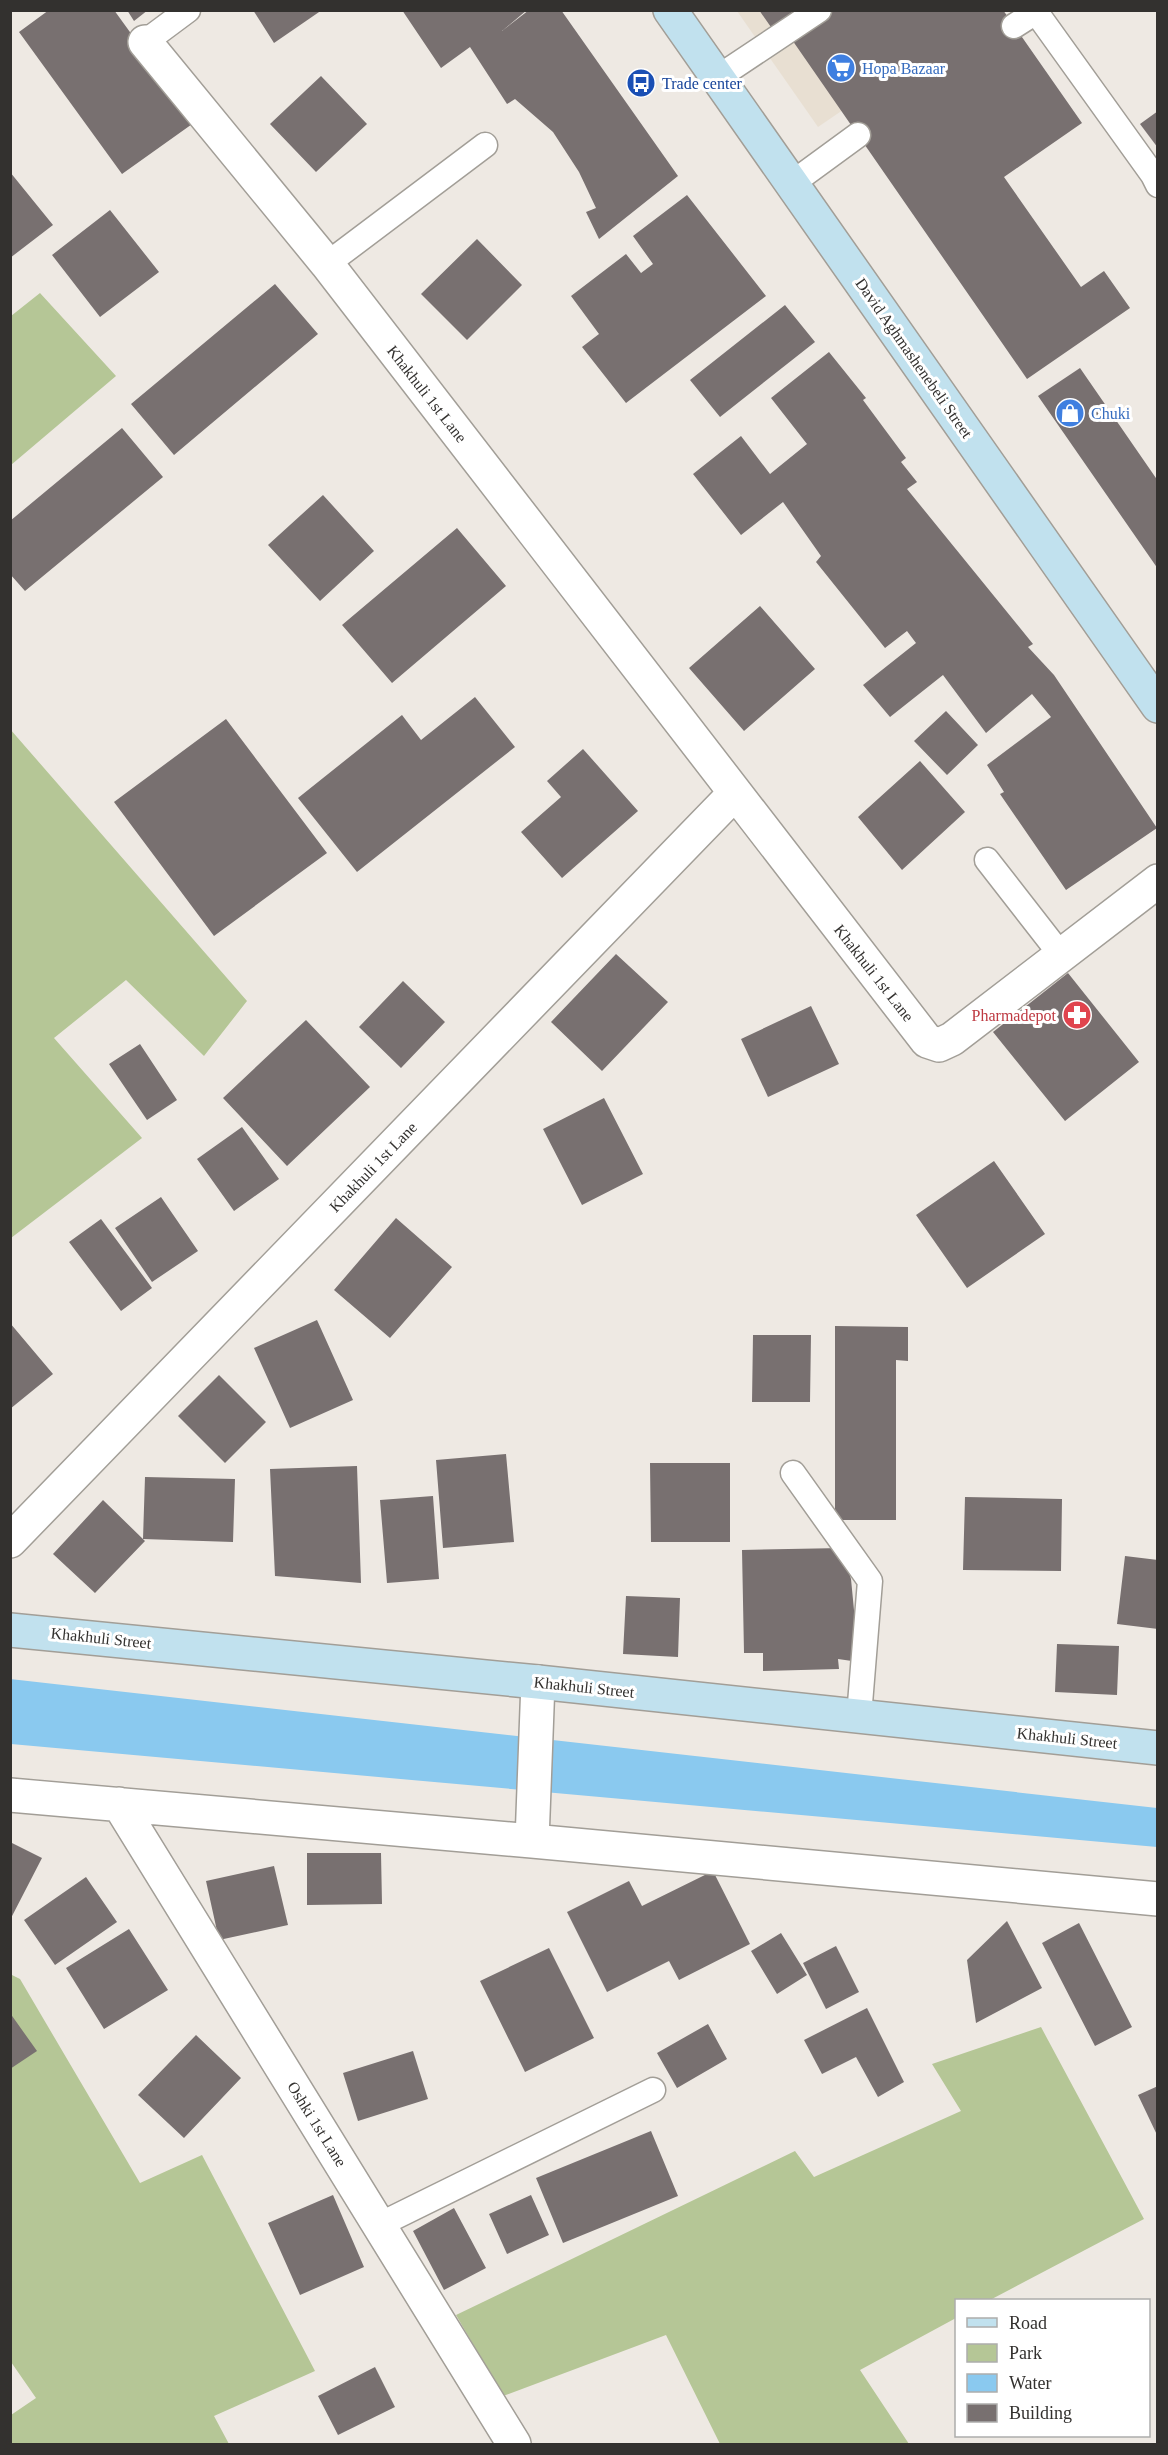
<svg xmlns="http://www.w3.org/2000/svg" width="1168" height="2455" font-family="Georgia,serif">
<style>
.built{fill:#e8dfd2}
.green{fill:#b5c696}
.water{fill:#8ac9ef}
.building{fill:#787070}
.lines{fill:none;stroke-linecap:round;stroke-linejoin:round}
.lane-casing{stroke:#a29e97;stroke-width:27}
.street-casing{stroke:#a29e97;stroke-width:36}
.secondary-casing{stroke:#a29e97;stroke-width:36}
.lane{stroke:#fff;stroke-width:24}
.street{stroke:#fff;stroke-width:33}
.secondary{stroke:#c1e1ee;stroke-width:33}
.labels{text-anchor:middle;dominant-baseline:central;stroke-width:6;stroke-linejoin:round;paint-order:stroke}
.shop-label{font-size:16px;fill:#366cbe;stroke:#fff;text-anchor:start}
.transit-label{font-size:16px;fill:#164399;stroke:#fff;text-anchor:start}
.street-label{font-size:16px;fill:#33312f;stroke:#fff}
.health-label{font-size:16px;fill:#be3a42;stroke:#fff;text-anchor:end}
</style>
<rect width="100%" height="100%" fill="#eee9e3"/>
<!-- built -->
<path class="built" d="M737 11H988L818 127Z"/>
<!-- green -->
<path class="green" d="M40 293 116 376 11 465V316Z
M10 729 247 1001 204 1056 126 980 54 1038 142 1138 11 1238Z
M10 1974 20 1979 140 2183 202 2155 315 2371 214 2416 229 2444H11V2415L36 2398 11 2362Z
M1041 2027 1144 2219 990 2300H956V2318L860 2370 909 2444H720L666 2335 503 2396 456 2315 795 2151 814 2177 961 2111 932 2064Z"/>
<!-- water -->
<path class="water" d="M10 1679 1157 1808V1847L11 1744Z"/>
<!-- building -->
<path class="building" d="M49 10H114L195 122 122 174 19 32Z
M127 10H148L134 21Z
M253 10H322L274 43Z
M402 10H527L502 31 529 10H561L678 176 599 239 586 212 596 208 579 172 553 132 515 99 507 104 470 47 441 68Z
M759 10H800L773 30Z
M823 10H1003L1082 123 1004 177 1081 287 1104 271 1130 308 1027 379 788 34Z
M321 76 367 124 316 172 270 124Z
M1158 111V148L1140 124Z
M10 172 53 225 10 258Z
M687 195 766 296 626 403 582 347 599 334 571 296 626 254 641 273 653 264 633 236Z
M110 210 159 272 100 317 52 255Z
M477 239 522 285 467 340 421 294Z
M275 284 318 334 174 455 131 404Z
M785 305 815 342 720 417 690 380Z
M829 352 866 398 863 400 906 458 901 462 917 482 907 489 1033 644 1028 647 1054 675 1157 828 1066 890 1000 794 1004 792 987 765 1051 717 1032 694 986 733 943 675 890 717 863 685 916 643 907 631 885 648 816 562 821 556 783 502 741 535 693 474 741 436 770 474 807 444 771 398Z
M1080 368 1158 481V569L1038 396Z
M122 428 163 477 25 591 10 574V521Z
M323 495 374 551 320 601 268 545Z
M457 528 506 586 392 683 342 625Z
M760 606 815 669 744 731 689 668Z
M475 697 515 747 357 872 298 798 402 715 421 740Z
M946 711 978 745 947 775 914 741Z
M226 719 327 853 214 936 114 802Z
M583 749 638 811 562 878 521 832 561 797 547 781Z
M920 761 965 812 902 870 858 817Z
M616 954 668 1002 602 1071 551 1022Z
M1068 973 1139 1062 1065 1121 993 1032Z
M403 981 445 1022 401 1068 359 1027Z
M811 1006 839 1064 768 1097 741 1039Z
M306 1020 370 1087 287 1166 223 1098Z
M140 1044 177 1100 147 1120 109 1064Z
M604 1098 643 1174 582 1205 543 1129Z
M242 1127 279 1179 234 1211 197 1159Z
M994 1161 1045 1234 967 1288 916 1215Z
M161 1197 198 1251 152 1282 115 1228Z
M396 1218 452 1267 390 1338 334 1290Z
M101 1219 152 1288 121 1311 69 1242Z
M317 1320 353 1400 290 1428 254 1348Z
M10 1323 53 1374 10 1409Z
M835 1326 908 1327V1361L896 1360V1520H835Z
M753 1335H811L810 1402H752Z
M219 1375 266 1422 225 1463 178 1416Z
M506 1454 514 1542 443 1548 436 1460Z
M650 1463H730V1542H651Z
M357 1466 361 1583 275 1576 270 1469Z
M145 1477 235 1479 233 1542 143 1539Z
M433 1496 439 1579 387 1583 380 1500Z
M965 1497 1062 1499 1061 1571 963 1570Z
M103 1500 145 1541 95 1593 53 1554Z
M842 1548 851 1579 859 1662 838 1659 839 1669 763 1671V1653H744L742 1550Z
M1125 1556 1158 1560V1629L1117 1624Z
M626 1596 680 1598 678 1657 623 1654Z
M1057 1644 1119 1646 1117 1695 1055 1692Z
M10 1842 42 1858 10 1920Z
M307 1853H381L382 1904 307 1905Z
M274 1866 288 1925 219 1940 206 1881Z
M713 1871 750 1944 679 1980 669 1961 607 1992 567 1912 629 1881 642 1906Z
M86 1877 117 1922 55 1965 24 1920Z
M1007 1921 1042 1988 976 2023 967 1960Z
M1079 1923 1132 2027 1095 2046 1042 1943Z
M129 1929 168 1990 104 2029 66 1968Z
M781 1933 807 1975 777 1994 751 1951Z
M836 1946 859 1992 826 2009 803 1963Z
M549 1948 594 2038 525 2072 480 1981Z
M867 2008 904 2082 878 2097 856 2057 822 2074 804 2040Z
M10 2013 37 2051 10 2069Z
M708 2024 727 2059 677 2088 657 2053Z
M196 2035 241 2078 184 2138 138 2095Z
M413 2051 428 2099 358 2121 343 2073Z
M1158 2086V2137L1138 2095Z
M651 2131 678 2196 563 2243 536 2178Z
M333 2195 364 2267 300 2295 268 2223Z
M531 2195 549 2235 507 2254 489 2214Z
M454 2208 486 2268 444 2290 413 2231Z
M375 2367 395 2407 338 2435 318 2396Z"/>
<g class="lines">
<!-- lane casing -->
<g class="lane-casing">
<path id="lane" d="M1014 26 1036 12 1153 175 1158 185
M145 42 188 10
M717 78 819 10
M791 184 858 135
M327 264 485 145
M987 860 1061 955
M793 1473 870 1581 859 1716
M379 2225 653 2090"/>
</g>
<!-- street casing -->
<g class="street-casing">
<path id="street" d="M145 42 327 264 927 1041 939 1045 952 1039 1158 881
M10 1541 735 793
M10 1795 532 1841 1158 1899
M119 1804 514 2444
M532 1841 538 1682"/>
</g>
<!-- secondary casing -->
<g class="secondary-casing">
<path id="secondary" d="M670 10 1158 706
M10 1630 538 1682 1158 1748"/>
</g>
<!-- lane -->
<use href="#lane" class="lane"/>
<!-- street -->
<use href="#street" class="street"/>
<!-- secondary -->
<use href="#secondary" class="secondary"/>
</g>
<!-- icons -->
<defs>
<g id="supermarket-disc" transform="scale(1.5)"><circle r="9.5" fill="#3f7fe0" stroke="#fff"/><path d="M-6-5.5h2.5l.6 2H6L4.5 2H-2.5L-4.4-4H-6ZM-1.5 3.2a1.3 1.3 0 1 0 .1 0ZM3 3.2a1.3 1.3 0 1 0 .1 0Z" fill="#fff"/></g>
<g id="bus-disc" transform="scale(1.5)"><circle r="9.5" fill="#1a4fb4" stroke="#fff"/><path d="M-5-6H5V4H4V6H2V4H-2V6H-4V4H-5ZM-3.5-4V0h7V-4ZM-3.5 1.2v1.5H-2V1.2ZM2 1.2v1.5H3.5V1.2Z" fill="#fff"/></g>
<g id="shop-disc" transform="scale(1.5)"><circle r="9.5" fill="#3f7fe0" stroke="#fff"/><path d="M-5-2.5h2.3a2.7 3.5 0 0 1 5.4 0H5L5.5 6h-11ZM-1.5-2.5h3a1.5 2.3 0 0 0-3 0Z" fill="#fff"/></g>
<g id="pharmacy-disc" transform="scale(1.5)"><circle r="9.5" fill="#e0444e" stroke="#fff"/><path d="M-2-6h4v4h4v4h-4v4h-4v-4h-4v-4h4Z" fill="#fff"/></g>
</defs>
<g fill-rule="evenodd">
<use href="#supermarket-disc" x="841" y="68"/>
<use href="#bus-disc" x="641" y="83"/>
<use href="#shop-disc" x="1070" y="413"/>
<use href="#pharmacy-disc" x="1077" y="1015"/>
</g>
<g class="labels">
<!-- shop labels -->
<g class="shop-label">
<text x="862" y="68">Hopa Bazaar</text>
<text x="1091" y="413">Chuki</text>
</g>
<!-- transit labels -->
<g class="transit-label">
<text x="662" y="83">Trade center</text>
</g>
<!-- street labels -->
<g class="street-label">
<text transform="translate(914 358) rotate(55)">David Aghmashenebeli Street</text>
<text transform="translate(427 394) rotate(52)">Khakhuli 1st Lane</text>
<text transform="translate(874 973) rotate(52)">Khakhuli 1st Lane</text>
<text transform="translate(373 1167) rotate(-46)">Khakhuli 1st Lane</text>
<text transform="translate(101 1638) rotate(6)">Khakhuli Street</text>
<text transform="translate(584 1687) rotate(6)">Khakhuli Street</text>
<text transform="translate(1067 1738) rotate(6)">Khakhuli Street</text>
<text transform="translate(317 2124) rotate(58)">Oshki 1st Lane</text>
</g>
<!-- health labels -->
<g class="health-label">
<text x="1056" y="1015">Pharmadepot</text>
</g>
</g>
<!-- border -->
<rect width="1168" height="2455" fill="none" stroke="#33312f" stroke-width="24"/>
<!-- legend -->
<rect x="955" y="2299" width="195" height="138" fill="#ffffff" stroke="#adadac" stroke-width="1.5"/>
<rect x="967" y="2318" width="30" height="9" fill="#c1e1ee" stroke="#adadac" stroke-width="1.5"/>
<text x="1009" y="2329" font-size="18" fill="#33312f">Road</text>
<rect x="967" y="2344" width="30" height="18" fill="#b5c696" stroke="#adadac" stroke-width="1.5"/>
<text x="1009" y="2359" font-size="18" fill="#33312f">Park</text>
<rect x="967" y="2374" width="30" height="18" fill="#8ac9ef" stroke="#adadac" stroke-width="1.5"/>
<text x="1009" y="2389" font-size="18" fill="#33312f">Water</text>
<rect x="967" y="2404" width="30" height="18" fill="#787070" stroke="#adadac" stroke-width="1.5"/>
<text x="1009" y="2419" font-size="18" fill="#33312f">Building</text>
</svg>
